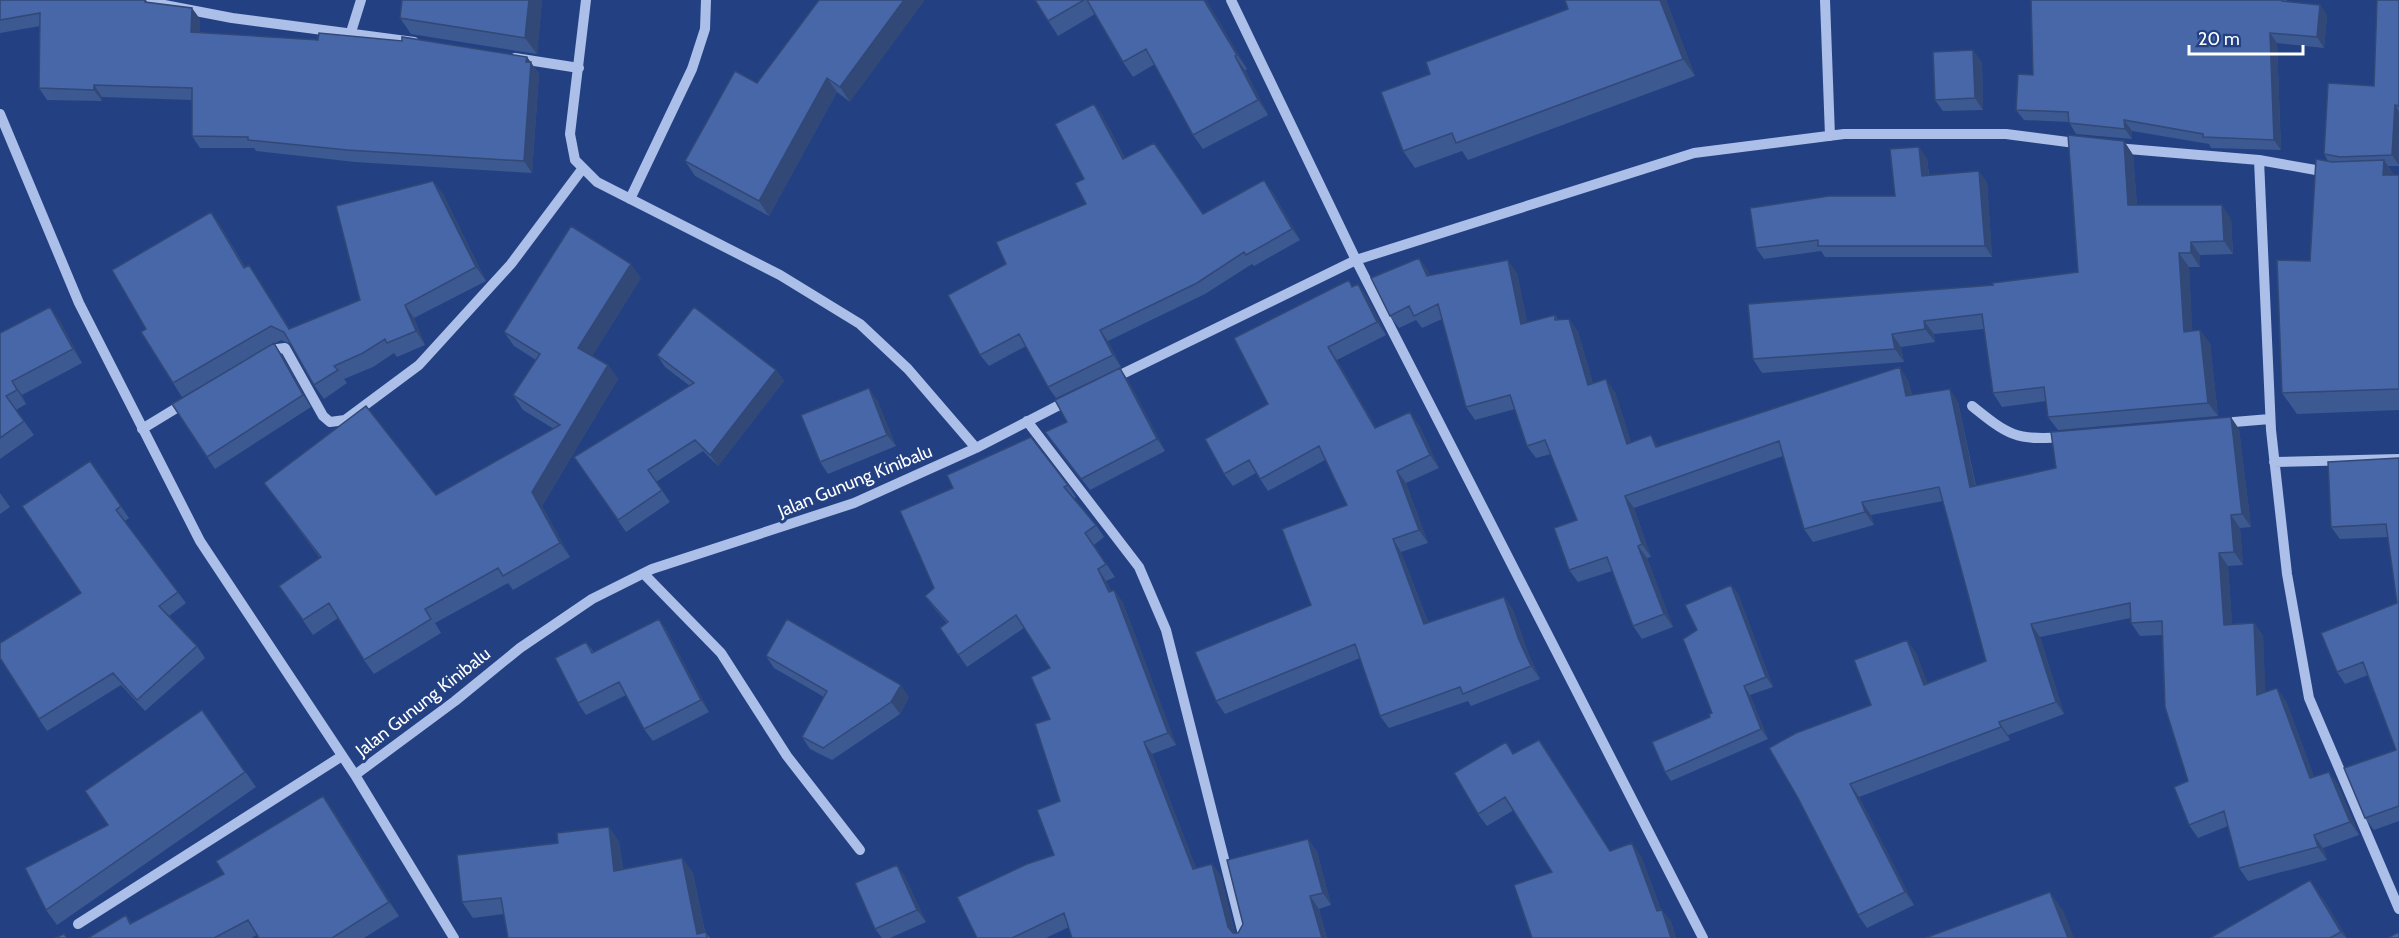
<svg xmlns="http://www.w3.org/2000/svg" width="2399" height="938" font-family="Cabin,sans-serif">
<style>
.lines{fill:none;stroke-linecap:round;stroke-linejoin:round}
.minor{stroke:#abbfe8;stroke-width:10}
.wall{fill:#3d5991}
.shaded-wall{fill:#324876}
.building{fill:#4767a9;stroke:#324876;stroke-width:1.5}
.labels{text-anchor:middle;dominant-baseline:central;stroke-width:6;stroke-linejoin:round;paint-order:stroke}
.street-label{font-size:18px;fill:#fff;stroke:#234182}
</style>
<rect width="100%" height="100%" fill="#234182"/>
<g class="lines">
<!-- minor -->
<path class="minor" d="M586 0 570 134 575 160 597 182 780 275 860 324 908 369 976 448
M1231 0 1356 260 1703 938
M1825 0 1830 136
M144 1 232 18 414 42
M351 32 361 0
M515 58 579 68
M0 114 79 303 200 541 355 775 454 938
M2116 148 2259 160 2327 172
M2259 160 2271 430 2287 574 2309 698 2399 909
M630 199 692 69 705 29 706 0
M266 355 277 349 285 348 323 416 330 422 345 420 419 365 511 264 583 168
M1112 379 1356 260 1694 153 1844 134H2006L2083 144
M1972 406C2008 435 2016 441 2063 437
M1027 421 1139 567 1166 630 1244 938
M2222 423 2270 419
M142 429 188 401
M2274 462 2399 459
M644 574 721 653 787 756 860 850
M355 775 455 701 520 648 592 599 652 569 854 503 976 448 1069 400
M78 924 342 756"/>
</g>
<!-- wall -->
<path class="wall" d="M0 0H146L148 3 200 19V33L527 57 539 74 532 173 355 162 256 151 254 148H200L192 136V100L102 97V101L47 100 39 88 40 26 0 33Z
M402 0H542L537 54 411 34 400 18Z
M819 0 850 102 837 92 769 216 695 176 685 161 757 83Z
M1035 0H1206L1247 69 1245 70 1268 115 1203 149 1193 135 1155 64 1133 77 1123 62 1095 14 1058 36Z
M1565 0H1666L1695 76 1468 160 1462 151 1415 168 1403 151 1430 74 1568 9Z
M2031 0H2286L2288 2 2320 5 2327 15 2324 48 2277 43 2281 150 2211 148 2209 144 2132 131V139L2076 134 2069 122 2024 120 2016 110 2033 75Z
M2399 0V166H2388L2394 175H2399V410L2297 414 2282 393 2310 261 2328 161 2324 154 2374 86Z
M1982 62 1983 110 1943 111 1935 100Z
M1094 104 1102 115 1125 158 1203 214 1272 191 1300 240 1254 266 1252 264 1205 294 1108 341 1121 367 1056 398 1048 387 1026 346 989 366 980 355 1006 264 1086 204 1084 179Z
M2124 141 2133 155 2137 205 2231 219 2233 254 2200 255V267H2189L2192 331 2210 343 2218 416 2058 430 2048 417 2046 401 2002 407 1993 393 1984 329 1934 334 1935 342 1901 347 1904 362 1762 373 1753 359 1993 285 2078 272Z
M1927 158 1929 175 1987 182 1992 257H1825L1821 251 1764 259 1756 248 1895 196Z
M433 181 443 194 486 281 414 318 425 345 397 357 394 353 373 367 344 379 347 383 324 399 314 385 291 344 281 340 274 344 282 355 311 407 215 469 207 457 256 354 182 397 173 383 146 329 211 212 220 225 245 267 249 265 290 329 360 300Z
M1419 258 1428 271 1430 276 1517 273 1527 322 1555 315 1558 320 1569 319 1578 332 1593 384 1615 392 1631 442 1659 446 1908 380 1912 395 1958 402 1976 486 2239 429 2251 527 2240 528 2243 565 2228 566 2232 624 2254 623 2263 636 2265 692 2286 701 2314 777 2329 772 2338 785 2359 835 2323 848 2327 860 2248 881 2239 868 2228 826 2198 838 2189 825 2188 781 2162 635 2140 636 2131 623 2130 618 2040 637 2064 714 2008 735 2010 740 1859 797 1914 905 1867 928 1858 915 1798 798 1871 705 1907 640 1916 653 1927 683 1986 661 1943 501 1871 515 1874 525 1813 542 1804 529 1783 456 1634 508 1651 557 1647 558 1673 627 1642 639 1633 626 1612 571 1578 582 1569 570 1577 520 1551 454 1536 458 1527 446 1515 409 1475 420 1466 407 1442 319 1422 328 1416 320 1399 328 1390 316Z
M641 278 592 356 608 365 618 379 542 506 570 557 513 590 508 583 435 623 441 633 374 674 364 660 338 618 313 635 279 586 320 558 264 483 436 495 554 429 523 410 513 395 536 360 514 346 504 332Z
M1358 284 1367 297 1386 335 1337 360 1376 428 1419 425 1439 468 1406 483 1428 543 1401 552 1428 622 1504 597 1513 610 1528 653 1540 679 1471 706 1468 701 1389 728 1380 716 1360 658 1225 714 1216 701 1311 605 1347 505 1325 460 1268 491 1256 473 1233 486 1224 474 1268 404 1353 286Z
M60 321 82 363 22 395 26 404 16 410 34 435 0 459V333Z
M657 355 776 370 784 381 718 466 703 451 656 482 670 502 626 532 574 457 690 386 665 367Z
M1128 380 1165 451 1090 490 1045 432 1067 422Z
M877 400 896 446 828 474 820 462Z
M2399 458V821L2374 830 2365 818 2396 750 2368 675 2345 684 2337 672 2397 603 2388 537 2340 539 2331 527Z
M90 461 129 518 125 521 186 603 169 616 197 646 205 658 145 711 121 685 47 731 39 719 81 593Z
M1068 485 1076 497 1074 499 1096 525 1104 537 1094 545 1115 577 1106 581 1111 591 1114 590 1123 603 1176 745 1152 754 1196 868 1212 864 1221 876 1235 933H1238L1308 839 1317 852 1331 905 1319 909 1327 938 1069 927 1046 938H977L1054 855 1060 801 1050 719V668L1024 628 967 667 940 628 947 623 934 608 925 596 934 588 900 511Z
M0 493 10 507 0 514Z
M1731 585 1738 594 1773 687 1750 695 1768 739 1671 781 1665 772 1710 717 1712 713 1697 630Z
M659 619 667 631 709 712 653 741 644 729 626 695 586 715 578 703 586 642 594 652Z
M766 656 909 697 900 714 832 760 810 749 802 737 824 697 774 668Z
M202 710 256 787 57 925 46 910 108 825Z
M1539 740 1610 851 1641 856 1661 910H1662L1671 922 1676 938H1532L1552 872 1514 810 1487 826 1478 814 1514 753Z
M333 810 399 916 364 938H259L257 935 251 938H88L126 915 131 923 224 874Z
M609 827 619 842 623 869 682 858 693 873 705 932H706L710 938H508L504 914 473 918 462 902 558 843Z
M897 865 905 877 926 922 890 938H882L875 929Z
M2322 897 2347 938H2210Z"/>
<!-- shaded-wall -->
<path class="shaded-wall" d="M529 0H542L537 54 525 38Z
M904 0H925L850 102 840 87Z
M1204 0H1206L1247 69 1237 55Z
M1660 0H1666L1695 76 1683 59Z
M2320 5 2327 15 2324 48 2317 37Z
M192 8 200 19V44L191 32Z
M2270 33 2277 43 2281 150 2274 140Z
M1973 50 1982 62 1983 110 1975 98Z
M1235 56 1245 70 1268 115 1258 100Z
M527 57 539 74 532 173 524 161Z
M827 78 837 92 769 216 759 201Z
M94 85 102 97V101L94 90Z
M1094 104 1102 115 1131 170 1123 159Z
M2395 105 2399 112V165L2392 155Z
M2124 120 2132 131V139L2125 129Z
M2124 141 2133 155 2138 219 2128 205Z
M1919 147 1927 158 1930 187 1922 176Z
M2384 160 2398 181 2383 175Z
M1979 171 1987 182 1992 257 1985 246Z
M1264 180 1272 191 1300 240 1292 229Z
M433 181 443 194 486 281 476 267Z
M2222 205 2231 219 2233 254 2224 241Z
M211 212 220 225 253 282 244 268Z
M2191 242 2200 255V267L2191 253Z
M2179 253 2189 267 2193 345 2184 332Z
M1419 258 1428 271 1436 289 1427 276Z
M1508 260 1517 273 1530 336 1521 324Z
M631 264 641 278 588 363 578 348Z
M249 265 258 278 298 343 289 329Z
M1358 284 1367 297 1386 335 1377 322Z
M405 305 414 318 425 345 416 331Z
M50 307 60 321 82 363 73 349Z
M1569 319 1578 332 1597 398 1588 385Z
M1924 321 1934 334 1935 342 1925 329Z
M1100 330 1108 341 1121 367 1113 355Z
M2200 330 2210 343 2218 416 2208 403Z
M1892 334 1901 347 1904 362 1895 349Z
M274 343 282 355 311 407 303 395Z
M1328 347 1337 360 1384 441 1375 428Z
M608 365 618 379 542 506 570 557 560 543 532 492Z
M1900 367 1908 380 1915 409 1906 396Z
M1120 368 1128 380 1165 451 1157 439Z
M776 370 784 381 718 466 710 455Z
M1606 379 1615 392 1636 457 1627 444Z
M12 381 22 395 26 404 17 390Z
M869 388 877 400 896 446 887 435Z
M1950 389 1958 402 1978 500 1970 487Z
M1410 412 1419 425 1439 468 1430 455Z
M2231 417 2239 429 2251 527 2242 514Z
M1651 435 1660 448 1656 447Z
M1397 471 1406 483 1428 543 1419 530Z
M1625 496 1634 508 1651 557 1642 544Z
M1862 502 1871 515 1874 525 1865 512Z
M2231 515 2240 528 2243 565 2234 552Z
M1393 539 1401 552 1433 636 1424 624Z
M1638 546 1647 558 1673 627 1664 614Z
M2219 553 2228 566 2233 637 2224 625Z
M1098 569 1106 581 1117 605 1109 592Z
M1731 585 1738 594 1773 687 1766 677Z
M1114 590 1123 603 1176 745 1168 733Z
M1504 597 1513 610 1528 653 1540 679 1531 666 1519 640Z
M659 619 667 631 709 712 701 700Z
M2254 623 2263 636 2266 707 2257 695Z
M2031 624 2040 637 2064 714 2056 702Z
M1907 640 1916 653 1933 697 1924 685Z
M901 685 909 697 900 714 891 702Z
M1744 686 1750 695 1768 739 1761 729Z
M2277 688 2286 701 2319 791 2310 778Z
M1999 722 2008 735 2010 740 2001 727Z
M1539 740 1548 752 1618 864 1610 851Z
M1144 742 1152 754 1201 881 1193 869Z
M2329 772 2338 785 2359 835 2350 822Z
M1850 784 1859 797 1914 905 1905 892Z
M323 796 333 810 399 916 389 902Z
M609 827 619 842 625 887 614 871Z
M2314 835 2323 848 2327 860 2318 847Z
M1308 839 1317 852 1331 905 1323 893Z
M1632 843 1641 856 1666 924 1657 911Z
M682 858 693 873 706 938 697 934Z
M1212 864 1221 876 1236 938 1228 927Z
M897 865 905 877 926 922 917 910Z
M2310 880 2322 897 2347 938H2346L2341 932Z
M2050 892 2064 912 2074 938H2068Z
M1310 896 1319 909 1327 938H1322Z
M1662 910 1671 922 1676 938H1671Z"/>
<!-- building -->
<path class="building" d="M0 0H145V2L192 8 191 32 318 40 319 33 402 41V37L527 57 526 62H531L524 161 347 150 248 140V137L192 136V88L94 85V90L39 88 40 13 0 20Z
M402 0H529L525 38 400 18Z
M819 0H904L840 87 827 78 759 201 685 161 735 71 757 83Z
M1035 0H1084L1048 21Z
M1087 0H1204L1237 55 1235 56 1258 100 1193 135 1146 49 1123 62Z
M1565 0H1660L1683 59 1456 143 1452 133 1403 151 1381 92 1430 74 1426 62 1568 9Z
M2031 0H2282V1L2320 5 2317 37 2270 33 2274 140 2203 137V134L2124 120 2125 129 2069 123 2068 112 2016 110 2018 74 2033 75Z
M2377 0H2399V106L2395 105 2392 155 2340 157 2324 154 2328 83 2374 86Z
M1973 50 1975 98 1935 100 1933 52Z
M1094 104 1123 159 1154 143 1203 214 1264 180 1292 229 1246 255 1244 252 1197 283 1100 330 1113 355 1048 387 1019 334 980 355 948 295 1006 264 996 242 1086 204 1075 183 1084 179 1055 124Z
M2068 135 2124 141 2128 205H2222L2224 241 2191 242V253H2179L2184 332 2200 330 2208 403 2048 417 2044 387 1993 393 1982 314 1924 321 1925 329 1892 334 1895 349 1753 359 1748 304 1993 285 1992 283 2078 272Z
M1919 147 1922 176 1979 171 1985 246H1818V240L1756 248 1750 208 1829 196H1895L1890 149Z
M2316 159 2332 162 2384 160 2383 175H2399V389L2282 393 2277 260 2310 261Z
M433 181 476 267 405 305 416 331 387 343 385 339 363 353 334 366 338 370 314 385 284 332 271 326 173 383 141 332 146 329 112 270 211 212 244 268 249 265 289 329 360 300 336 206Z
M571 226 631 264 578 348 608 365 532 492 560 543 503 576 498 568 425 609 431 619 364 660 329 603 303 620 279 586 321 557 264 483 366 406 436 495 560 425 513 395 540 354 504 332Z
M1419 258 1427 276 1508 260 1521 324 1555 315V320L1569 319 1588 385 1606 379 1627 444 1651 435 1656 447 1900 367 1906 396 1950 389 1970 487 2056 468 2051 432 2231 417 2242 514 2231 515 2234 552 2219 553 2224 625 2254 623 2257 695 2277 688 2310 778 2329 772 2350 822 2314 835 2318 847 2239 868 2224 811 2189 825 2174 787 2188 781 2165 707 2162 621 2131 623 2130 603 2031 624 2056 702 1999 722 2001 727 1850 784 1905 892 1858 915 1798 798 1769 748 1796 733 1871 705 1854 660 1907 640 1924 685 1986 661 1939 487 1862 502 1865 512 1804 529 1779 441 1625 496 1642 544 1638 546 1664 614 1633 626 1607 557 1569 570 1554 528 1577 520 1545 440 1527 446 1510 395 1466 407 1438 304 1414 316 1409 306 1390 316 1371 278Z
M1349 280 1352 287 1358 284 1377 322 1328 347 1375 428 1410 412 1430 455 1397 471 1419 530 1393 539 1424 624 1504 597 1519 640 1531 666 1463 694 1460 687 1380 716 1355 644 1216 701 1195 652 1311 605 1282 529 1347 505 1319 446 1260 479 1249 460 1224 474 1205 439 1268 404 1234 338Z
M50 307 73 349 12 381 17 390 6 396 24 421 0 438V333Z
M694 307 776 370 710 455 695 440 648 470 662 490 618 520 574 457 694 383 657 355Z
M274 343 303 395 207 457 172 404Z
M1120 368 1157 439 1081 479 1045 432 1067 422 1055 400Z
M869 388 887 435 820 462 801 415Z
M1031 437 1068 485 1064 487 1096 525 1085 533 1106 564 1098 569 1109 592 1114 590 1168 733 1144 742 1193 869 1212 864 1228 927 1233 933H1238L1243 924 1227 860 1308 839 1323 893 1310 896 1322 938H1072L1064 913 1012 938H977L957 897 1027 864 1054 855 1037 810 1060 801 1035 724 1050 719 1031 677 1050 668 1016 615 958 655 940 628 948 622 925 596 934 588 900 511 953 488 947 475Z
M2399 458V806L2365 818 2344 768 2396 750 2363 662 2337 672 2321 633 2397 603 2386 524 2331 527 2328 462Z
M90 461 121 506 116 510 178 592 159 606 197 646 137 700 113 673 39 719 0 658V643L81 593 22 506Z
M1731 585 1766 677 1744 686 1761 729 1665 772 1652 742 1710 717 1709 714 1712 713 1683 639 1697 630 1685 605Z
M659 619 701 700 644 729 619 682 578 703 555 658 586 642 592 653Z
M787 619 901 685 891 702 823 748 802 737 827 691 766 656Z
M202 710 245 772 46 910 25 868 108 825 85 791Z
M1539 740 1610 851 1632 843 1657 911 1662 910 1671 938H1532L1514 885 1552 872 1505 797 1478 814 1454 773 1506 742 1513 754Z
M323 796 389 902 332 938H259L248 920 214 938H88L126 915 130 924 224 874 216 861Z
M609 827 614 871 682 858 697 934 706 932 707 938H508L501 898 462 902 457 855 558 843 557 833Z
M897 865 917 910 875 929 855 883Z
M2310 880 2341 932 2330 938H2210Z
M2050 892 2068 938H1925Z
M2399 932V938H2388Z
M64 934 67 938H55Z"/>
<g class="labels">
<!-- street labels -->
<g class="street-label">
<text transform="translate(855 481) rotate(-22)">Jalan Gunung Kinibalu</text>
<text transform="translate(423 702) rotate(-38)">Jalan Gunung Kinibalu</text>
</g>
</g>
<!-- scale -->
<path d="M2189 45v9h114v-9" fill="none" stroke="#ffffff" stroke-width="3"/>
<text x="2198" y="45" font-size="18" fill="#ffffff" stroke="#234182" stroke-width="4.5" paint-order="stroke">20 m</text>
</svg>
